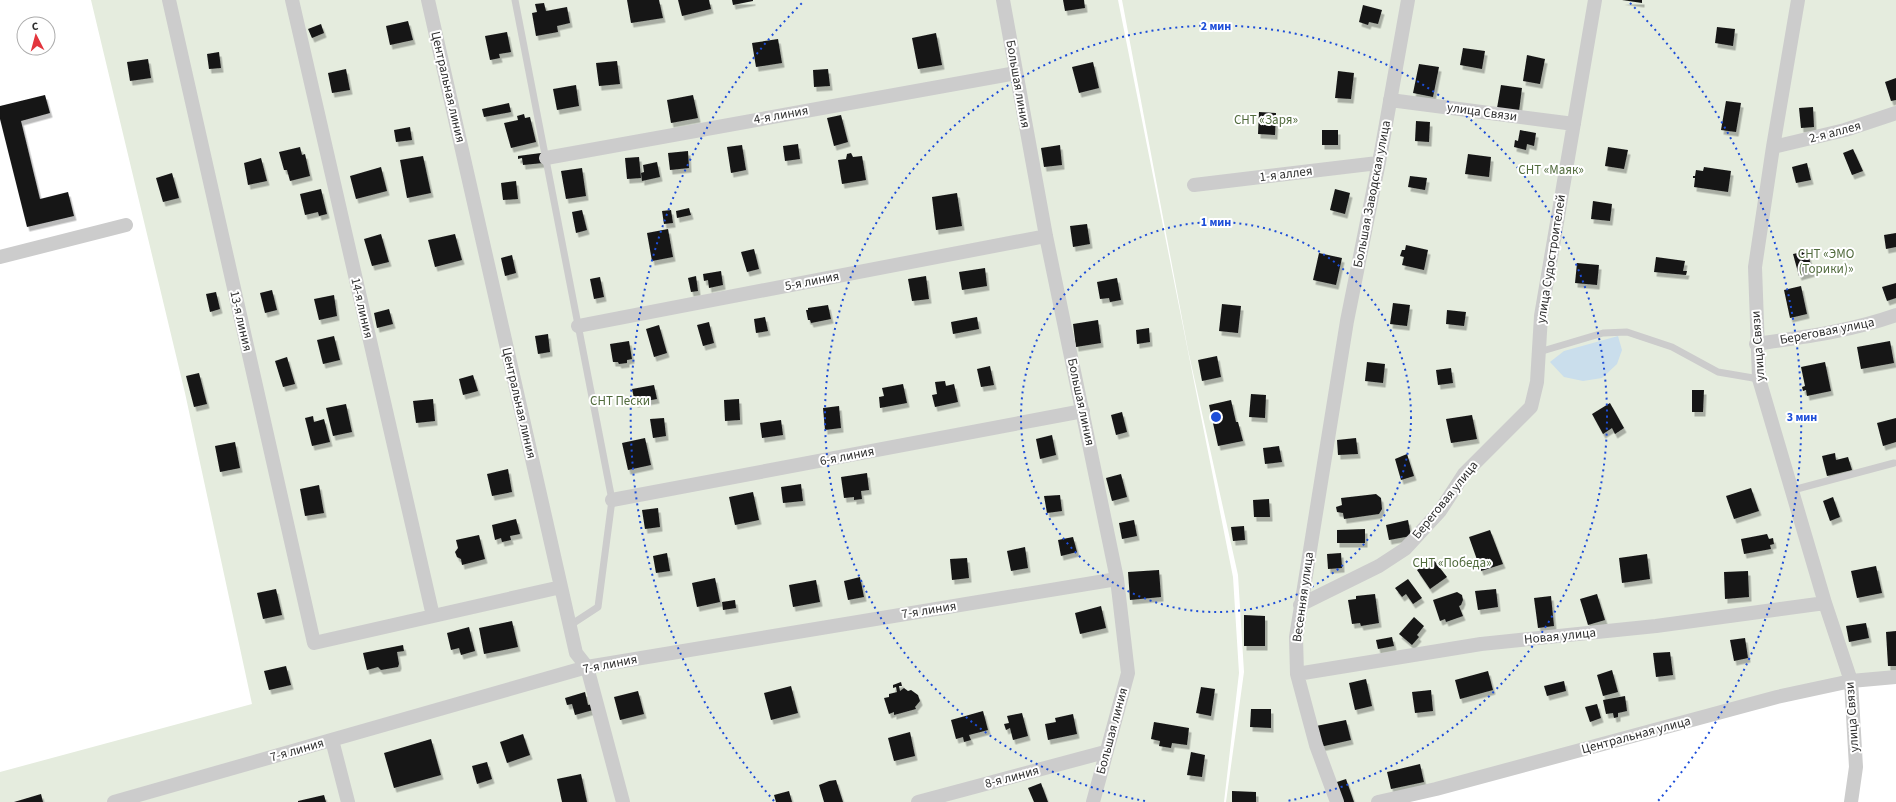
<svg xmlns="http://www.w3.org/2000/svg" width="1896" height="802" font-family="'Source Sans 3',sans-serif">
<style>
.green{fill:#e5ecde}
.water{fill:#cadeec}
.building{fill:#161616;filter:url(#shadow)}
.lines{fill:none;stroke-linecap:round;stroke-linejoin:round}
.lane{stroke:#ccc;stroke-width:7}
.street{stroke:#ccc;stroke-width:14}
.ring{fill:none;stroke:#1d4ed8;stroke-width:2;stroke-dasharray:2 4}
.labels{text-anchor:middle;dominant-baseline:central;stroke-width:4;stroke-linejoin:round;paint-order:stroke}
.street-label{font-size:13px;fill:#2f2f2f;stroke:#fff}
.park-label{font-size:13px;fill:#516b3d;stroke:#fff}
.centre{fill:#1d4ed8;stroke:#fff;stroke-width:2}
.ring-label{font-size:12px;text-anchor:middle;font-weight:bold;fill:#1d4ed8;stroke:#fff;stroke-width:4;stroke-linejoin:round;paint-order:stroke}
</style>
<defs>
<filter id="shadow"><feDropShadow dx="2.5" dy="4.5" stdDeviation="0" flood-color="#0004"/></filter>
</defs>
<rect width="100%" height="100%" fill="#fff"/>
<!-- green -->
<path class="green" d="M91 0H1118L1233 577 1239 673 1224 802H0V772L252 704 185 393Z
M1122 0H1896V677L1851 681 1378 802H1226L1244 672 1238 575 1188 350Z"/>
<!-- water -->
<path class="water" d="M1618 336 1622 350 1617 364 1602 378 1583 381 1564 377 1550 362 1564 351Z"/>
<!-- building -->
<path class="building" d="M627 0H659L663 18 631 23Z
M678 0H709L711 9 682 16Z
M732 0H753V1L733 5Z
M1063 0H1084L1085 8 1065 11Z
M1622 0H1642V3Z
M544 3 546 11 567 7 570 23 557 26 558 32 536 36 532 13 537 12 535 4Z
M1363 5 1382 10 1378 24 1369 22 1368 25 1359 22Z
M408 21 413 40 390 45 386 26Z
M321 24 324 33 312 38 308 29Z
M1717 27 1735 29 1733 46 1715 43Z
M507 32 511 52 499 54 500 58 490 60 485 36Z
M936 33 942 65 918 69 912 38Z
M778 39 782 63 756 67 752 43Z
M1463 48 1485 51 1482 69 1460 65Z
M219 52 221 68 209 69 207 54Z
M1527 55 1545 59 1540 84 1523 81Z
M148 59 151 78 130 81 127 62Z
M617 61 620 84 599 86 596 63Z
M1093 62 1099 88 1079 93 1072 67Z
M1419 64 1439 67 1433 97 1413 93Z
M346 69 350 90 332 93 328 73Z
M828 69 830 86 814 87 813 70Z
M1338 71 1354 73 1351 99 1335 98Z
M1896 78V100L1891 101 1885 82Z
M576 85 579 106 557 110 553 89Z
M1501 85 1522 88 1519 111 1497 108Z
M45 95 50 113 21 121 40 199 68 192 74 216 27 227 0 119V106Z
M693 95 698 118 671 123 667 100Z
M1726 101 1741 103 1736 132 1721 130Z
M509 103 511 112 484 117 482 109Z
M1813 107 1814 127 1801 128 1799 108Z
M1259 112 1276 113 1275 135 1258 134Z
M524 114 525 118 530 117 536 142 511 148 504 123 518 120 517 116Z
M841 115 848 142 834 146 827 118Z
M1416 121 1430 122 1429 142 1415 141Z
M410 127 412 140 396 142 394 130Z
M1322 130H1338V145H1322Z
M1520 130 1536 133 1534 146 1527 144 1526 150 1514 147 1515 140 1518 141Z
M798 144 800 159 785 161 783 146Z
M742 145 746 170 731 173 727 147Z
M1060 145 1062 165 1044 167 1041 148Z
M300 147 302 155 305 154 310 176 290 181 287 170H284L279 152Z
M1608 147 1628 150 1624 169 1605 166Z
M1853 149 1863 171 1852 175 1843 153Z
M688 151 689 168 670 170 668 153Z
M541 153 543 163 523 165 522 158 518 159V156Z
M851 153 853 157 862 156 866 180 842 184 838 160 846 159 847 154Z
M1468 154 1491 157 1489 177 1465 174Z
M423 156 431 193 407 198 400 160Z
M639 157 641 178 627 179 625 158Z
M261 158 267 181 248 185 244 163Z
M657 162 660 177 642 181 641 173 644 172 643 165Z
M1807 163 1811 180 1796 183 1792 167Z
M381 167 387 191 356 199 350 176Z
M1704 167 1731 171 1728 192 1694 187 1695 178H1693V176H1695L1696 170 1703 171Z
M582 168 586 196 566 199 561 171Z
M172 173 179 198 163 202 156 178Z
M1410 176 1427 178 1425 190 1408 187Z
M516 181 518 199 503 200 501 183Z
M321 189 327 214 319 216 318 212 305 215 300 194Z
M1335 189 1350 193 1345 214 1330 210Z
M957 193 962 226 936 230 932 197Z
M1593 201 1612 204 1610 221 1591 219Z
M689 208 691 215 677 218 676 211Z
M582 210 587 230 576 233 572 212Z
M671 210 673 223 664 224 662 211Z
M1087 224 1090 244 1073 247 1070 226Z
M668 229 673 257 652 261 647 233Z
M1896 233V247L1886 249 1884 235Z
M381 234 389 262 372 266 364 239Z
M455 234 462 260 435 267 428 240Z
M1406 245 1428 250 1424 270 1402 265 1404 257 1400 256 1402 250H1405Z
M754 249 759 269 747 272 741 252Z
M1807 251 1813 272 1799 276 1793 254Z
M1319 253 1342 258 1336 285 1313 280Z
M512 255 516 273 505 276 501 258Z
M1656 257 1685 261 1683 271H1687L1686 275 1654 272Z
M1577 263 1599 265 1597 285 1575 283Z
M985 268 987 286 962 290 959 272Z
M721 271 723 285 709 288 708 280 704 281 703 274Z
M696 276 698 291 691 292 688 278Z
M926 276 929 299 912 301 908 279Z
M600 277 604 297 594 299 590 279Z
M1117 278 1121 300 1110 302 1109 298 1100 299 1097 282Z
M1896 283V298L1887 301 1882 287Z
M1801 286 1807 314 1790 318 1784 290Z
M272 290 277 310 265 313 260 293Z
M216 292 220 309 210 312 206 294Z
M334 295 337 316 319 320 314 299Z
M1393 303 1410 305 1407 326 1390 324Z
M1222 304 1241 306 1238 333 1219 331Z
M828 305 831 319 811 323 810 320H808L806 310H808V308Z
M389 309 393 324 377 328 374 313Z
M1447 310 1466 312 1464 326 1446 324Z
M765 317 768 331 756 333 754 319Z
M977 317 979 329 953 334 951 322Z
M1098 320 1101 343 1076 347 1073 324Z
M709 322 714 343 703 346 697 325Z
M659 325 667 353 654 357 646 329Z
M1149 328 1150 342 1137 344 1136 330Z
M548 334 550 352 538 354 535 336Z
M334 336 340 360 323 364 317 340Z
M629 341 632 359 627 360V363L619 364 618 362H613L610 344Z
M1890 341 1894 363 1861 369 1857 347Z
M1217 356 1221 377 1202 381 1198 360Z
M287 357 295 384 283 387 275 361Z
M1367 362 1385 364 1383 383 1365 381Z
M1825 362 1831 391 1807 396 1806 390 1803 391 1802 387 1805 386 1801 367Z
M990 366 994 385 981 387 977 369Z
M1451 368 1453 383 1438 385 1436 370Z
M199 373 207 404 194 407 186 376Z
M473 375 478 391 463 395 459 379Z
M945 381 946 386 954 384 958 402 935 407 932 395 937 394 935 382Z
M903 384 907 403 880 408 879 397 884 396 882 388Z
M654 385 657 399 635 403 632 389Z
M1692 390H1704L1703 412H1692Z
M1251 394 1266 395 1265 418 1249 417Z
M433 399 435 421 416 423 413 401Z
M739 399 740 420 725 421 724 400Z
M1231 400 1236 422H1238L1243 441 1218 446 1209 405Z
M1610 403 1624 428 1615 434 1612 428 1603 434 1592 414Z
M346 404 352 432 333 436 326 408Z
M839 406 841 428 825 430 823 408Z
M1122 412 1127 432 1116 435 1111 415Z
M1472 415 1477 439 1451 443 1446 419Z
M313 416 314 422 324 419 330 442 312 446 305 418Z
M664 418 666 436 653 438 650 419Z
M1896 418V442L1883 446 1877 423Z
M781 420 783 435 762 438 760 423Z
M1052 435 1056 455 1040 459 1036 439Z
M645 438 651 465 628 470 622 443Z
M1356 438 1358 454 1338 455 1337 440Z
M235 442 240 468 220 472 215 446Z
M1279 446 1282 462 1265 464 1263 448Z
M1835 453 1836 460 1848 457 1852 470 1827 476 1822 456Z
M1407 454 1414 476 1401 480 1395 459Z
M508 469 512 492 492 496 487 474Z
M867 473 869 490 861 491 862 499 854 500V497L844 498 841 477Z
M1121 474 1127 497 1112 501 1106 478Z
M801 484 803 501 783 503 781 487Z
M319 485 324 513 305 516 300 489Z
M1751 488 1759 511 1734 519 1726 496Z
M753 492 759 520 735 525 729 497Z
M1376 494 1381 498 1382 509 1379 514 1344 519 1343 513 1337 512 1336 507 1342 505 1341 498Z
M1060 495 1062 511 1047 513 1044 496Z
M1833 497 1840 517 1830 521 1823 501Z
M1269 499 1270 517H1254L1253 500Z
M658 508 660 527 645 529 642 510Z
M516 519 520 534 510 536 511 540 502 542 501 538 495 540 492 525Z
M1134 520 1137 536 1122 539 1119 523Z
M1408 520 1411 536 1389 540 1386 525Z
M1244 526 1245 540 1233 541 1231 527Z
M1365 529V543H1337V530Z
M1490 530 1503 564 1481 571 1469 537Z
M1767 534 1769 539 1773 538 1774 544 1770 545 1771 549 1744 554 1741 539Z
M479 535 485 559 462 565 461 559 457 557 455 552 458 548 456 540Z
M1073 537 1077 552 1061 556 1058 540Z
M1025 547 1028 568 1011 571 1007 551Z
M667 553 670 571 656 573 653 556Z
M1341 553 1342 568 1328 569 1327 554Z
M1647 554 1650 579 1622 583 1619 558Z
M967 558 969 578 952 580 950 559Z
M1433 559 1447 577 1430 589 1417 570Z
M1876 566 1882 593 1857 598 1851 571Z
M1159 570 1161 597 1130 600 1128 572Z
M1748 571 1749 597 1725 599 1724 572Z
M860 577 864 597 848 600 844 581Z
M715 578 720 602 697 607 692 583Z
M1408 579 1422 598 1413 604 1406 594 1402 597 1395 588Z
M816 580 820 602 793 607 789 585Z
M276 589 282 615 263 619 257 593Z
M1496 589 1498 607 1478 610 1475 591Z
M1457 592 1462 595 1463 600 1461 605 1459 606 1463 616 1446 622 1445 619 1440 621 1433 600Z
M1375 594 1379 623 1361 626 1360 623 1352 624 1348 600 1356 599V596Z
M1597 594 1605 620 1588 625 1580 599Z
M1551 596 1554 626 1538 628 1534 598Z
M735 600 736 608 723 610 722 602Z
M1101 606 1106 628 1080 634 1075 613Z
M1244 615 1265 616V646H1244Z
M1414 617 1424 626 1417 635 1419 637 1412 645 1399 634Z
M512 621 518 647 484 654 479 628Z
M1866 623 1869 638 1849 642 1846 626Z
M469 627 475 651 461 655 459 648 451 650 447 633Z
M1896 631V666H1888L1886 632Z
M1392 637 1394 646 1378 649 1376 640Z
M1745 638 1748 658 1734 661 1730 640Z
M403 645 404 651 397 652 399 664 398 667 381 670 378 667 367 670 363 653Z
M1670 652 1673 675 1656 677 1653 653Z
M286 666 291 685 269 690 264 671Z
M1612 670 1618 692 1603 696 1597 675Z
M1488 671 1493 690 1460 699 1455 680Z
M1366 679 1372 706 1355 710 1349 683Z
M1564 681 1566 691 1547 696 1544 686Z
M901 682 902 686H899L900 691 904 688 908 691 911 690 918 695 920 701 915 707 916 709 894 715V712L889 714 884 698 889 697V694L897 692 896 687 893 688V685Z
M791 686 798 713 771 720 764 693Z
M1201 687 1215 689 1211 716 1196 713Z
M1431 690 1433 711 1415 713 1412 692Z
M638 691 644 714 620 720 614 697Z
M585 692 588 705 592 704 593 710 575 715 572 704 567 705 565 698Z
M1625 696 1627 711 1618 713V717L1614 718 1613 713 1606 714 1603 700Z
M1597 704 1601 718 1590 722 1585 707Z
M1251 709H1271V728L1250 727Z
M983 711 988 730 969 735 971 740 964 742 963 737 956 739 951 720Z
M1022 713 1028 736 1013 740 1010 728 1006 730 1004 724 1009 723 1007 716Z
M1073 714 1077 734 1048 740 1045 724 1056 722 1055 718Z
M1346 720 1351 740 1320 747 1316 726Z
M1154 722 1189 728 1187 745 1172 743 1171 748 1159 746 1160 741 1151 739Z
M910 732 915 756 894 761 888 738Z
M523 734 530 755 507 763 500 742Z
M431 739 441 775 394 788 384 753Z
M1191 752 1205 755 1202 777 1187 775Z
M487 762 492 779 477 784 472 766Z
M1420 764 1424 782 1391 789 1387 772Z
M581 774 587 802H562L557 779Z
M1346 779 1354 802H1340L1334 783Z
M836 780 843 802H824L819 785 829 781Z
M1041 783 1048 802H1034L1028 788Z
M789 791 792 802H776L774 795Z
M1232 791 1256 792V802H1232Z
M41 794 43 802H14Z
M324 795 326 802H298V801Z"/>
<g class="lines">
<!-- lane -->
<path class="lane" d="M515 0 612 500 598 607 569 626
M1539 352 1603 333 1627 332 1672 347 1718 372 1759 379
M1793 490 1894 463"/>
<!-- street -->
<path class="street" d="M169 0 314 643 561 587
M292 0 433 616
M428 0 576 653 587 667 623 802
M1003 0 1046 236 1117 579 1128 673 1093 802
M1798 0 1773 147 1755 267 1759 379 1825 603 1851 681 1856 767 1851 802
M1390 100 1574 124
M1773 147 1845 130 1896 113
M546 158 1016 73
M1194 185 1378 163
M0 257 126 225
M578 326 1046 236
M1756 344C1804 337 1851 331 1896 315
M612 500 1083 411
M1300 605 1379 566 1405 549 1440 511 1464 474 1531 407 1537 382 1541 316 1595 0
M1297 674 1481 644 1656 626 1825 603
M332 740 348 802
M114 802 587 667 1117 579
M918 802 1105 752
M1337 802 1316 745 1297 674 1296 637 1347 321 1381 152 1408 0
M1378 802 1436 789 1777 697 1851 681 1896 677"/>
</g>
<!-- distance rings -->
<g class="ring">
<circle cx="1216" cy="417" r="195"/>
<path d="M1145 801A391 391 0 1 1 1287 801"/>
<path d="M774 801A586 586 0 0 1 802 3M1630 3A586 586 0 0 1 1658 801"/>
</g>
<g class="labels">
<!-- street labels -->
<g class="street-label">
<text transform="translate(1018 84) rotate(80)">Большая линия</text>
<text transform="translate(448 87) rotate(77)">Центральная линия</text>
<text transform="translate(1482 112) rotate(8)">улица Связи</text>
<text transform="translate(781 115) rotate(-10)">4-я линия</text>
<text transform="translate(1835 132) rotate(-15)">2-я аллея</text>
<text transform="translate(1286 174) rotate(-7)">1-я аллея</text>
<text transform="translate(1372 194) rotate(-79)">Большая Заводская улица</text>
<text transform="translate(1551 259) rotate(-81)">улица Судостроителей</text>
<text transform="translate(812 281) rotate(-11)">5-я линия</text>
<text transform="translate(362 308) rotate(77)">14-я линия</text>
<text transform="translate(241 321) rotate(77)">13-я линия</text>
<text transform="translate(1827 331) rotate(-11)">Береговая улица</text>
<text transform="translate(1758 346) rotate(-94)">улица Связи</text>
<text transform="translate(1081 402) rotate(78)">Большая линия</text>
<text transform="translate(519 403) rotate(77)">Центральная линия</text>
<text transform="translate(847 456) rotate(-11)">6-я линия</text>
<text transform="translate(1445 500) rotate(-51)">Береговая улица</text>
<text transform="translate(1303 597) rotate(-82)">Весенняя улица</text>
<text transform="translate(929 610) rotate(-9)">7-я линия</text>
<text transform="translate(1560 636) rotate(-6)">Новая улица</text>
<text transform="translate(610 664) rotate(-11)">7-я линия</text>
<text transform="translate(1852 717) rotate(-94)">улица Связи</text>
<text transform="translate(1112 731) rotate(-75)">Большая линия</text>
<text transform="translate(1636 735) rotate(-15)">Центральная улица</text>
<text transform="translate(297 750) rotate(-16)">7-я линия</text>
<text transform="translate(1012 777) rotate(-15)">8-я линия</text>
</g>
<!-- park labels -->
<g class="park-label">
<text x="1266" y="120">СНТ «Заря»</text>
<text x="1551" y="170">СНТ «Маяк»</text>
<text x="1826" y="254">СНТ «ЭМО<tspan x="1826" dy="15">(Торики)»</tspan></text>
<text x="620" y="401">СНТ Пески</text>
<text x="1452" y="563">СНТ «Победа»</text>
</g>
</g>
<circle cx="1216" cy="417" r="6" class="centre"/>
<g class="ring-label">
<text x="1216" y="30">2 мин</text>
<text x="1216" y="226">1 мин</text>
<text x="1802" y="421">3 мин</text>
</g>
<!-- north arrow -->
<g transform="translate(36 36) rotate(354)"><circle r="19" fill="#ffffff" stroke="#acacac"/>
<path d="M0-3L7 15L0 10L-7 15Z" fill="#e3353d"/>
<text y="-6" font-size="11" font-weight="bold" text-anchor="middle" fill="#2f2f2f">С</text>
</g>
</svg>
